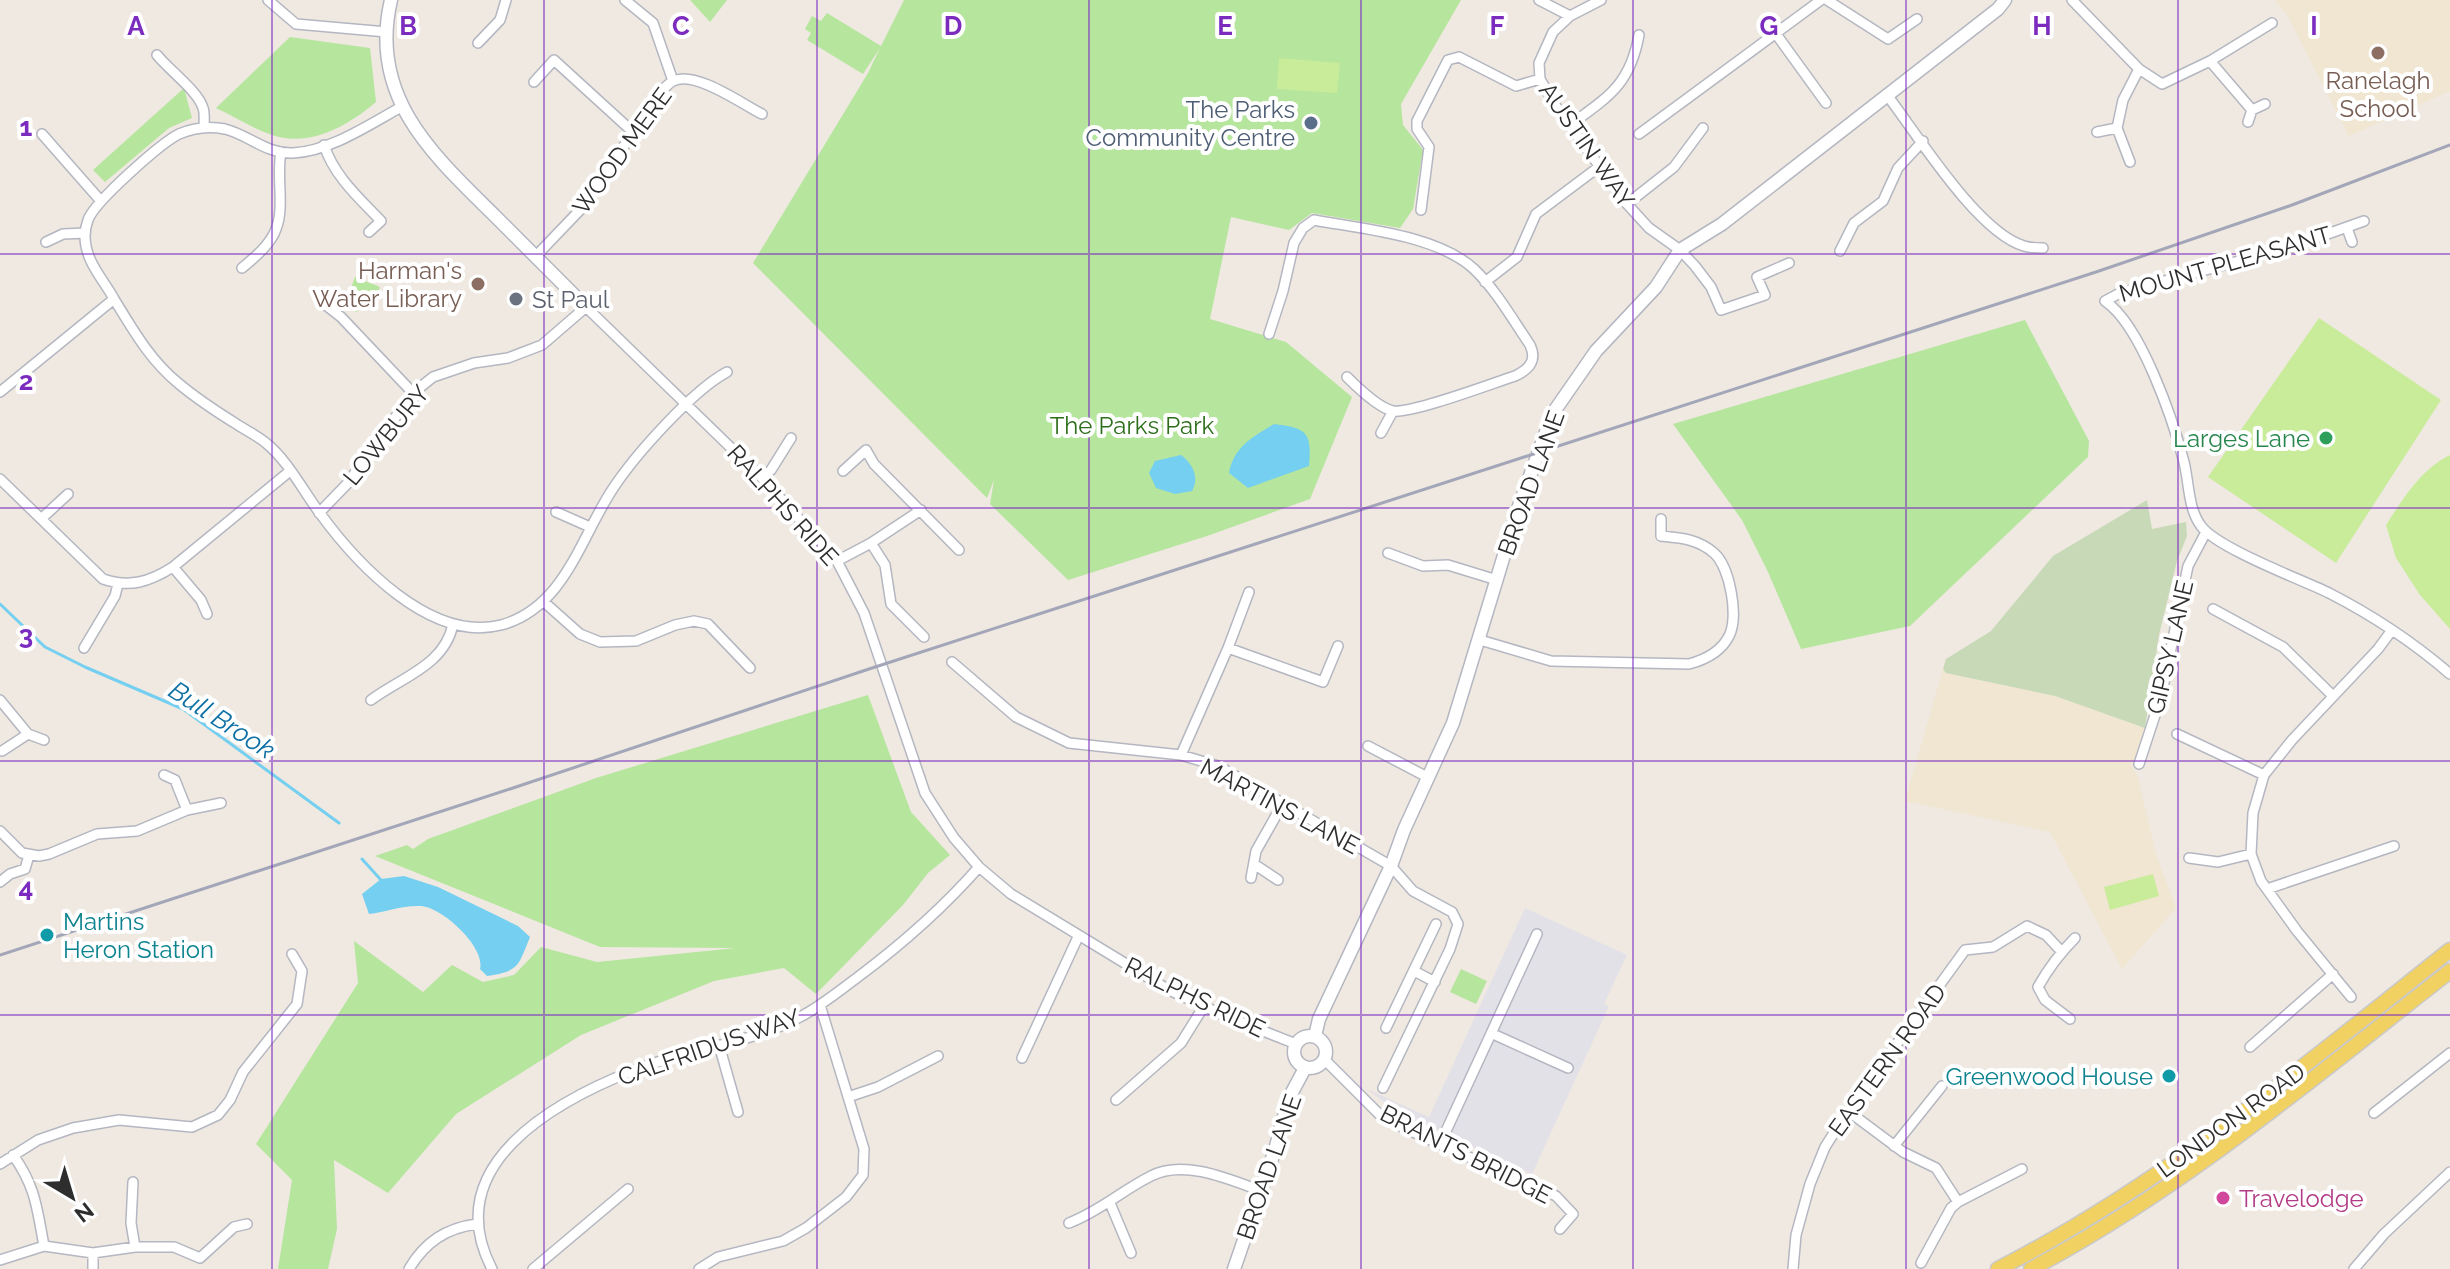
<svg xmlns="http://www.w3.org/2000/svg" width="2450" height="1269" font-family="Raleway,sans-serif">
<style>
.industrial{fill:#e3e1e8}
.education{fill:#f0e6d1}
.green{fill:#b6e59e}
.cemetery{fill:#c8d9b8}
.pitch{fill:#c9ec9a}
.water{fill:#75cff0}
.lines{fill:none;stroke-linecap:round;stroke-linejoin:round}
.stream{stroke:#75cff0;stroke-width:3}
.minor-casing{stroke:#b4b7c1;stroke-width:12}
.tertiary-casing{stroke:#b4b7c1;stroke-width:15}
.primary-casing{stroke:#c9c9c9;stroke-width:17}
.minor{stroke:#fff;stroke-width:9}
.tertiary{stroke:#fff;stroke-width:12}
.primary{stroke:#f2d163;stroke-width:14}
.rail{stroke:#a3a6b8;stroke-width:3}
.grid{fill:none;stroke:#7b2cbf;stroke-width:2;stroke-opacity:0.55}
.education-dot{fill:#8d6e63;stroke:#fff;stroke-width:3}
.service-dot{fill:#5c6f8a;stroke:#fff;stroke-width:3}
.worship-dot{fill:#6b7280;stroke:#fff;stroke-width:3}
.leisure-dot{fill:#2e9e5b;stroke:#fff;stroke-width:3}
.culture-dot{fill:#0f9aa8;stroke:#fff;stroke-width:3}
.hotel-dot{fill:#d1479c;stroke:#fff;stroke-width:3}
.labels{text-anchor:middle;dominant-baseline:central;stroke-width:8;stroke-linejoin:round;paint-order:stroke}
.education-label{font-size:24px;fill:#785e54;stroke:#fff}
.service-label{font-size:24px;fill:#4e5e75;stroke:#fff;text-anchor:end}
.street-label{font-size:24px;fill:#2e2e2e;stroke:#fff}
.worship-label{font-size:24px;fill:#5b616d;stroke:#fff;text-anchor:start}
.park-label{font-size:24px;fill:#2c6e1b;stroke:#fff}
.leisure-label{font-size:24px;fill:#27864d;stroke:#fff;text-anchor:end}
.culture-label{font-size:24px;fill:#0d838f;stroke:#fff;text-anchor:start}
.hotel-label{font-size:24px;fill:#b23c85;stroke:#fff;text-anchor:start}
.water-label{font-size:26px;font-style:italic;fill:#0d6fa3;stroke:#fff}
.grid-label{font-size:26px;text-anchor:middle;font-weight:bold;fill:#7b2cbf;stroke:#fff;stroke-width:8;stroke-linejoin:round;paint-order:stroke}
</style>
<rect width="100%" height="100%" fill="#efe9e1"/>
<!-- industrial -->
<path class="industrial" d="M1525 908 1627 955 1604 1004 1609 1006 1532 1174 1396 1112 1367 1089 1429 1117Z"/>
<!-- education -->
<path class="education" d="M2275 0H2450V91L2349 136 2287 15Z
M1943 669 1946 673 2055 696 2145 728 2132 766 2138 778 2156 854 2176 908 2122 969 2050 832 1905 801Z"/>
<!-- green -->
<path class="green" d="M690 0H727L710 22Z
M904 0H1461L1401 104 1403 125 1423 150 1413 209 1400 228 1312 213 1289 230 1231 217 1210 319 1286 342 1352 397 1310 499 1207 536 1068 580 990 504 994 480 987 498 753 263 868 73 880 48 863 74 807 40 811 33 805 29 812 16 821 21 827 13 881 46Z
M290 37 370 48 376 102C350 124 315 145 279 137 258 132 236 117 216 108Z
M184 88 192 118 169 128 105 182 93 170Z
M355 277 380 287 375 300 363 296 357 312 344 307Z
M2025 320 2089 441 2088 457 1910 626 1801 649 1768 572 1742 520 1673 424Z
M868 695 911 812 950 855 928 873 903 905 816 994 784 968 714 981 581 1035 456 1114 388 1193 334 1160 337 1229 328 1269H278L292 1180 256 1144 358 983 354 941 423 992 452 965 483 982 514 975 541 947 597 962 736 948 600 947 375 856 407 845 413 849 428 839 596 778Z
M1461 969 1487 981 1476 1004 1450 992Z"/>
<!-- cemetery -->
<path class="cemetery" d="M2147 500 2152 529 2186 522 2187 536 2177 561 2159 635 2145 728 2055 696 1946 673 1943 669 1946 659 1991 631 2053 556Z"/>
<!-- pitch -->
<path class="pitch" d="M1279 58 1340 63 1337 93 1277 89Z
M2319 318 2441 400 2336 563 2208 477Z
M2450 455V629L2420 595 2396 558 2386 525C2403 499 2421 469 2450 455Z
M2153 874 2159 896 2110 910 2104 887Z"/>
<!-- water -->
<path class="water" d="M1274 424C1307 428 1312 432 1309 466L1248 488 1229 473C1234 446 1253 437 1274 424Z
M1181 455C1192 463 1200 477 1192 491L1175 494 1156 488 1149 473 1155 461Z
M404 876 438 887 518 926 530 937C518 966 520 971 487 976L480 969C486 947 441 906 420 906 403 905 386 912 369 914L362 894 381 879Z"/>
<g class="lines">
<!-- stream -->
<path class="stream" d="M0 604 45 647 85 667 183 709 339 823
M362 859 381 880"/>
<!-- minor casing -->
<g class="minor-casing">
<path id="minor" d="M268 0 296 24 387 32
M625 0 653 23 673 81
M1539 0 1570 16
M1601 0 1570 16 1553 32 1539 63 1540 79 1557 108 1627 204 1649 228 1680 250 1695 266 1711 287 1721 310 1765 295 1757 277 1789 263
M1827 0 1888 39 1917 19
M2072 0 2139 69 2162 84 2210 61 2272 23
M1776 34 1826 103
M478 43 500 20 506 0
M157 55C169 70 198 91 203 108 205 113 204 122 204 127
M2210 61 2252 110 2265 104
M534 82 554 60 634 133
M1887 95C1917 134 1977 232 2024 246 2030 248 2037 248 2043 248
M403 106C370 124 331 151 293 153 266 154 249 135 225 129 210 126 193 128 179 134 161 143 94 202 88 220 83 233 85 247 90 259 96 273 107 286 114 299 133 330 150 360 178 383 197 399 217 412 238 425 247 431 258 436 266 443 288 461 302 489 319 512 356 563 430 643 501 625 564 608 580 539 612 490 634 456 693 390 727 372
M2248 122 2252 110
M1570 125C1608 97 1630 85 1639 35
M2097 132 2117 128
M42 134 100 200
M1639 134 1821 0
M324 145C334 176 359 198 381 221L369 232
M2130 162 2117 128 2123 100 2139 69
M1627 204 1674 167 1703 128
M1421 210 1429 147 1417 129V121L1448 60 1459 57 1516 86 1540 79
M2364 221 2291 247 2120 293 2105 301C2141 325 2173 420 2184 462 2189 482 2188 509 2201 526 2217 548 2300 579 2329 593 2372 615 2413 642 2450 674
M2347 228 2352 242
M46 242 63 234 85 233
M1840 251 1854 223 1883 201 1898 168 1923 141
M535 257 580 210 663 89C666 87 669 83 673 81 695 70 742 104 762 114
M242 268C254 258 271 244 276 229 285 207 276 176 281 152
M1485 282 1517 257 1536 214 1600 166
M323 303 341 317 413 393
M1269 334 1283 291 1294 243 1303 228 1314 220C1362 229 1437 235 1474 269 1496 290 1513 320 1530 345 1537 360 1530 369 1515 376 1493 383 1412 414 1393 411 1379 408 1357 387 1347 377
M0 392 114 299
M1381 433 1393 411
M843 471 866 450 874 464 959 550
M762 478 771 470 791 438
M0 479 103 579C130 588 149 582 173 567L290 471
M556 512 590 527
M319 513 347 484 413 393 433 377 474 363 508 358 542 345 586 307 762 478 837 561 864 613 925 793 954 838 979 867 1011 894 1169 990 1225 1016 1296 1044
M41 519 68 494
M871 543 885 565 891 604 924 637
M1388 553 1423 566 1448 565 1497 580
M837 561 871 543 921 510
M173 567 201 600 207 614
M544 602 580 634 600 642 636 641 675 625 694 621 708 624 750 668
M2213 609 2283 647 2332 695
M1480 640 1551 661 1689 664C1704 660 1721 652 1729 636 1739 617 1730 567 1714 553 1698 539 1681 538 1661 536V519
M84 648 115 596 118 584
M1228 648 1323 682 1338 646
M952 662 1016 717 1069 743 1181 755 1218 766 1391 866 1413 891 1452 912 1458 924 1450 949 1383 1088
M0 700 28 734 44 740
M371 700C402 677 445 665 453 624
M2177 734 2264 775
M1368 746 1429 778
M2 751 28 734
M1181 755 1228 648 1249 592
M2139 764 2161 697 2188 566 2206 532
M164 775 175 780 187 810
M0 831 22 853 39 856 49 854 97 834 137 831 187 810 221 803
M2189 858 2218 862 2251 854
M1254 864 1278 880
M1251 878 1256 851 1282 805
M0 882 10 874 25 869 29 855
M2267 889 2394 846
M1414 971 1435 982
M2351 997 2297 931 2261 881 2251 854 2253 813 2264 775 2292 740 2378 649 2392 630
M2070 1019 2045 1000 2038 987C2048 969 2061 952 2075 938
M1386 1028 1436 924
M1493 1034 1568 1068
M719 1045 738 1112
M2250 1047 2333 974
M1022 1058 1078 937
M1325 1060 1379 1114 1404 1128 1556 1196 1573 1214 1560 1229
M848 1097 878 1087 938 1056
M1116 1100 1181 1043 1204 1006
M1848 1111 1903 1152 1936 1168 1958 1202
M2374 1113 2450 1053
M1440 1144 1537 934
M1894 1146 1942 1086
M13 1155C36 1187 37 1209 44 1246L93 1253 135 1247H174L200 1258 234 1227 247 1224
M0 1164 38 1140 73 1128 119 1120 192 1127 218 1115 230 1100 243 1072 297 1004 302 971 292 954
M133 1182 131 1223 135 1247
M1110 1203 1131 1253
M1069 1223C1102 1210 1121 1191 1151 1176 1183 1159 1229 1179 1261 1191
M93 1253V1269
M0 1260 44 1246
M1921 1263 1951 1208 1958 1202 2022 1169
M409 1269C425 1242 446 1228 477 1224
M492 1269C438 1165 555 1101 637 1069 689 1049 748 1044 798 1018 820 1007 839 991 858 977 902 944 943 908 979 867
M533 1269 628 1189
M699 1269 718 1257 783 1241 806 1228 846 1197 863 1175 864 1149 820 1005
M1793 1269 1796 1235 1810 1184 1825 1147 1848 1111 1965 950 1993 947 2027 926 2046 935 2061 951
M2354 1269 2384 1234 2450 1172"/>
</g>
<!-- tertiary casing -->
<g class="tertiary-casing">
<path id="tertiary" d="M391 0C368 97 433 155 495 216 525 246 556 277 586 307
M1294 1052a16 16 0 1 1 32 0a16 16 0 1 1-32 0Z
M1315 1036 1319 1019 1391 866 1404 830 1453 723 1519 506 1553 413 1596 351 1656 287 1680 250 1722 224 1998 9 2005 0
M1234 1269 1275 1150 1289 1098 1305 1068"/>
</g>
<!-- primary casing -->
<g class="primary-casing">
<path id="primary" d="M1998 1269C2164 1184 2305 1065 2450 950
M2031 1269C2184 1188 2314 1077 2450 971"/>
</g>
<!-- minor -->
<use href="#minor" class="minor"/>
<!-- tertiary -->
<use href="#tertiary" class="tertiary"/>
<!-- primary -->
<use href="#primary" class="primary"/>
<!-- rail -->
<path class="rail" d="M0 955 510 789 869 669 2096 272 2292 205 2450 145"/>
</g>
<!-- grid -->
<path class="grid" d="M272 0V1269M544 0V1269M817 0V1269M1089 0V1269M1361 0V1269M1633 0V1269M1906 0V1269M2178 0V1269M0 254H2450M0 508H2450M0 761H2450M0 1015H2450"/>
<!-- markers -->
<g class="education-dot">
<circle cx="2378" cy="53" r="8"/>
<circle cx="478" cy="284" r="8"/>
</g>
<circle class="service-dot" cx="1311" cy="123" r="8"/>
<circle class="worship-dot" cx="516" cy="299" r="8"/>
<circle class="leisure-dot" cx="2326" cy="438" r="8"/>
<g class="culture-dot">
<circle cx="47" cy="935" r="8"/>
<circle cx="2169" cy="1076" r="8"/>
</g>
<circle class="hotel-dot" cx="2223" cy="1198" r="8"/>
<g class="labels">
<!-- education labels -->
<g class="education-label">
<text x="2378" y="80">Ranelagh<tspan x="2378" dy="28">School</tspan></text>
<text x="462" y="270" text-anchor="end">Harman's<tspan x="462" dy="28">Water Library</tspan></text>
</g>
<!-- service labels -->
<g class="service-label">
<text x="1295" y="109">The Parks<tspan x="1295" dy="28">Community Centre</tspan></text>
</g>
<!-- street labels -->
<g class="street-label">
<text transform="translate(1587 145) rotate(55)">AUSTIN WAY</text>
<text transform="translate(622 151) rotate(-54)">WOOD MERE</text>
<text transform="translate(2225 264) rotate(-16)">MOUNT PLEASANT</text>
<text transform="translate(386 435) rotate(-51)">LOWBURY</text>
<text transform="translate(1531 483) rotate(-70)">BROAD LANE</text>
<text transform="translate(783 505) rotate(48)">RALPHS RIDE</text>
<text transform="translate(2170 647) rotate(-77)">GIPSY LANE</text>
<text transform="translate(1280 806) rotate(28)">MARTINS LANE</text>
<text transform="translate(1195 997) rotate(26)">RALPHS RIDE</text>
<text transform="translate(709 1047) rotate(-19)">CALFRIDUS WAY</text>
<text transform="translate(1887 1060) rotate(-54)">EASTERN ROAD</text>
<text transform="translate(2231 1120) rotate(-36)">LONDON ROAD</text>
<text transform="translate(1466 1154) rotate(27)">BRANTS BRIDGE</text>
<text transform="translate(1269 1167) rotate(-71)">BROAD LANE</text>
</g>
<!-- worship labels -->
<g class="worship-label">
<text x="532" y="299">St Paul</text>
</g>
<!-- park labels -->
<g class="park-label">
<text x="1132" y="425">The Parks Park</text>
</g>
<!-- leisure labels -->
<g class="leisure-label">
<text x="2310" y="438">Larges Lane</text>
</g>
<!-- culture labels -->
<g class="culture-label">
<text x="63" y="921">Martins<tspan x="63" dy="28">Heron Station</tspan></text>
<text x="2153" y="1076" text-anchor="end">Greenwood House</text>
</g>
<!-- hotel labels -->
<g class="hotel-label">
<text x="2239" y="1198">Travelodge</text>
</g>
<!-- water labels -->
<g class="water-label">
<text transform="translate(222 720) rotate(33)">Bull Brook</text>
</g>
</g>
<g class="grid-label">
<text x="136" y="35">A</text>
<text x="408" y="35">B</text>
<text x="681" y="35">C</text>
<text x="953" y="35">D</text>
<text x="1225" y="35">E</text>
<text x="1497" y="35">F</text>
<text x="1769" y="35">G</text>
<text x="2042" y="35">H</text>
<text x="2314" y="35">I</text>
<text x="26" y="136">1</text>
<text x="26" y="390">2</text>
<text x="26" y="644">3</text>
<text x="26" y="897">4</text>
</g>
<!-- north arrow -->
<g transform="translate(72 1197) rotate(142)" stroke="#ffffff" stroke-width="6" paint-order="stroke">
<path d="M0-6L14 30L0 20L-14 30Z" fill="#2e2e2e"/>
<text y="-12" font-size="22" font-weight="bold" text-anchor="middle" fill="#2e2e2e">N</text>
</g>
</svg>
